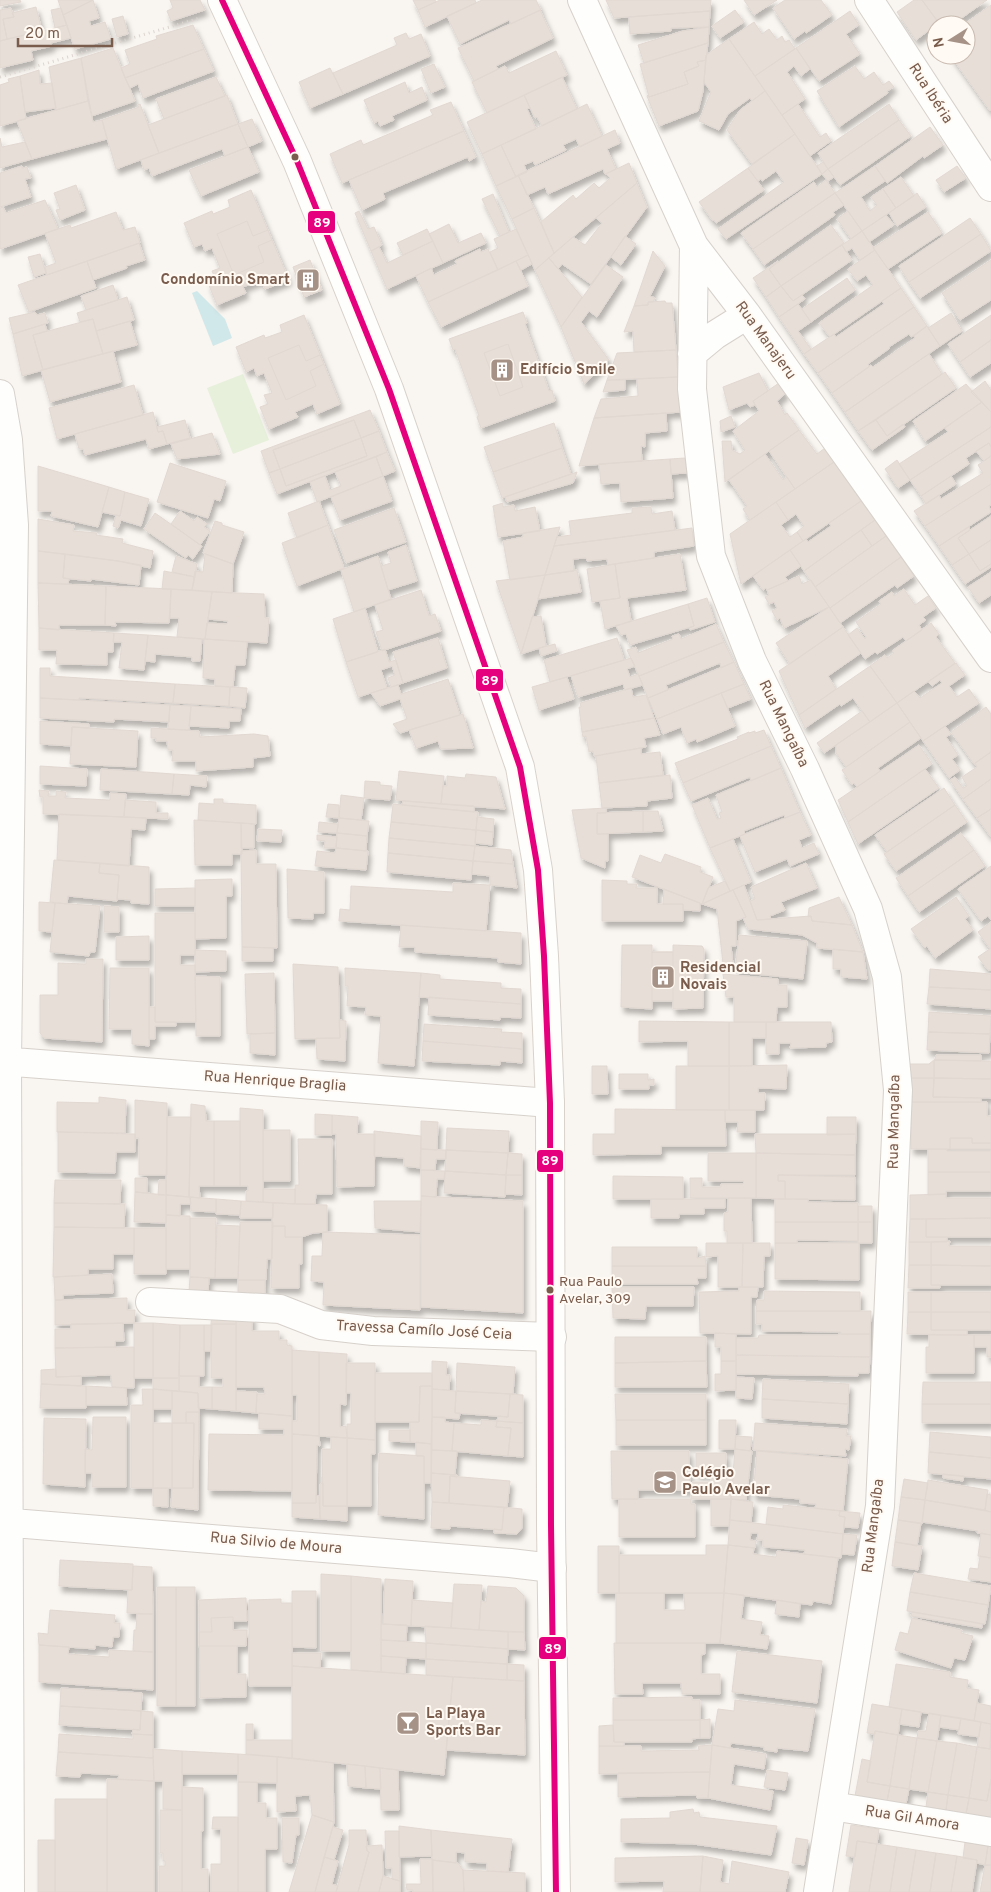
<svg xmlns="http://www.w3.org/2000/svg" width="991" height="1892" font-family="Overpass,sans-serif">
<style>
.green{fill:#e7f0db}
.water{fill:#d0e8ea}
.building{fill:#e6ded7;stroke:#e2d8d2;filter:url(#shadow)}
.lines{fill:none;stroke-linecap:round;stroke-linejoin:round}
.street-casing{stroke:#d7d1cb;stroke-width:30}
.secondary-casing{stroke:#d9d2cb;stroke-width:30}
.path{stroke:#dcd5d0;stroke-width:3;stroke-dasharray:1 4;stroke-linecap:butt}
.street{stroke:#fefefd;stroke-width:28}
.secondary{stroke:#fefefd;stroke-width:28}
.bus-1-casing{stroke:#fffaf3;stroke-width:10}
.bus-1{stroke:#e5007d;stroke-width:6}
.bus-dot{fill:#7a5c4d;stroke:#fffaf3;stroke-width:2}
.labels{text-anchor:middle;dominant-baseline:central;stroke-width:4;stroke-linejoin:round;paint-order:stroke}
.bus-label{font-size:14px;fill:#7a5c4d;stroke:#fffaf3;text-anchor:start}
.street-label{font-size:15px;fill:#7a5c4d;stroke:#fffaf3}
.poi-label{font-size:15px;font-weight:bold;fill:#7a5c4d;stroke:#fffaf3;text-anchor:start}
.line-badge{stroke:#fffaf3;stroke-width:2}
.badge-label{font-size:14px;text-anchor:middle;font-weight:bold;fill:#fff}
</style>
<defs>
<filter id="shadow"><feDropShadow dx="3" dy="5.5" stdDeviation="2.5" flood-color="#0004"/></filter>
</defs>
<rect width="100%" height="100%" fill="#f9f5f0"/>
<!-- green -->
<path class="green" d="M243 374 269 440 233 454 207 388Z"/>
<!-- water -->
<path class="water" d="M197 291 225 319 232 338 213 346 192 293Z"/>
<!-- building -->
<path class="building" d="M0 0H20L21 2 0 6Z
M58 0H93L63 15Z
M93 0 99 18 89 21 91 26 105 22 111 39 75 49 63 15Z
M170 0H200L205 10 171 21 167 11 173 8Z
M413 0H435L436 2 418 10Z
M440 0H475L476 3 425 27 418 10Z
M482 0H536L541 10 511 24 509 20 460 44 447 16Z
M606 0H711L710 11 614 18Z
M744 0H777L754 15Z
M785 0H821L832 15 806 33 805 31 794 39 773 8Z
M914 0H922L939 23 916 40 897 12Z
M922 0H987L952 25H940Z
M991 5V110L990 111 950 55H966V25H963Z
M36 7 42 31 7 39 3 19 14 17 12 13Z
M11 8 14 17 3 19 7 39 0 41V10Z
M61 8 67 25 55 28 51 10Z
M540 10 553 38 496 66 498 69 474 81 458 48Z
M735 10 744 22 720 38 712 26Z
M710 11 709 27 671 28V31L630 34 629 17Z
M850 11 859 25 846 34 860 54 819 81 796 48Z
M123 16 128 34 117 37 112 19Z
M754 22 762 34 769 29 777 40 782 36 785 42 789 40 795 49 755 76 729 39Z
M67 25 71 38 51 43 52 46 31 51 33 60 0 68V41Z
M193 25 204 49 125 78 121 68 130 64 125 50 157 39 156 36Z
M709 27 708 43 644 63 638 45 683 31Z
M406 33 409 39 421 34 430 56 343 94 333 73 397 45 394 38Z
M729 39 765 91 752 101 750 98 728 114 719 130 699 121 711 92 704 82 706 55Z
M708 43 706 60 697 62 699 66 684 72 688 84 649 97 640 64Z
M113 48 135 101 92 116 81 58Z
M796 48 810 69 801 76 794 66 787 72 805 99 782 115 755 76Z
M204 49 214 71 143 98 138 84 130 88 125 78Z
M556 51 567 75 487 113 472 82 505 66 509 73Z
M81 58 88 101 56 110 49 67Z
M706 60 703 91 698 111 659 126 647 96 648 95 649 97 688 84 684 72 699 66 697 62Z
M434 64 445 87 431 93 421 69Z
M855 66 864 79 874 72 883 85 889 81 894 87 887 91 888 93 839 127 817 91Z
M330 68 343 94 310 108 299 82Z
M39 70 40 84 52 83 56 108 25 112 20 76Z
M20 76 26 119 0 126V85L9 82 8 79Z
M216 77 225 96 164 119 156 99Z
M562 77 577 109 542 126 537 117 535 118 524 95Z
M405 82 409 93 422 87 427 100 392 116 394 120 380 126 378 121 374 123 364 100Z
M765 91 795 134 752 164 727 130 740 110Z
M227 95 238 124 159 153 148 125Z
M524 95 530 108 527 109 536 129 482 154 467 122Z
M88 101 93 122 102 120 107 139 32 159 17 121Z
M451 102 464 131 342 183 330 154 361 140 363 145 433 115 430 110Z
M140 104 159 153 116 169 102 120 139 107 137 105Z
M587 104 602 136 580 147 576 139 563 145 566 150 535 165 533 161 524 165 527 172 516 177 501 145Z
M798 104 820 137 826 133 831 141 810 156 782 115Z
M889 104 899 120 828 169 818 153Z
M252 119 262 141 248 147 238 124Z
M899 120 911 136 840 185 828 169Z
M238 124 248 147 225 156 222 149 152 176 149 168 144 170 141 160Z
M930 127 943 145 924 158 923 156 887 183 875 166Z
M615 130 620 143 607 149 616 169 605 174 603 169 548 194 545 187 527 195 518 175Z
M464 131 476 157 469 161 468 157 383 193 385 199 362 210 349 180Z
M795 134 822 174 726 239 718 229 784 182 776 171 762 181 761 179 758 181 748 168Z
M0 138 2 147 25 142 32 159 0 168Z
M501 145 516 177 496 186 482 154Z
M248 147 259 172 201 196 189 170Z
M823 162 828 169 822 174 817 166Z
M629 163 637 183 554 253 541 222 573 195 576 199 594 183 599 188 610 178 606 174Z
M22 166V168L27 167 31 178 25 179 31 197 0 207V173Z
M875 166 885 181 861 197 870 211 877 205 871 197 883 189 896 208 862 231 835 193Z
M957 166 966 178 944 192 936 180Z
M748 168 764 190 716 223 714 220 713 221 699 202Z
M828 169 834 177 828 181 822 174Z
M518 175 534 208 512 219 496 186Z
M901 177 914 196 896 208 883 189Z
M826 180 835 193 753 249 741 233 814 182 817 187Z
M637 183 647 207 591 284 562 264 558 269 549 258 573 237 585 245 602 223 596 218Z
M76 185 85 210 60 220 56 210 60 209 54 193Z
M251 190 289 280 265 289 261 280 243 287 246 293 217 305 208 283 216 280 212 271 220 268 212 248 205 251 202 244 194 247 184 223 212 211 213 214 230 207 228 200Z
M835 193 844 205 833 212 835 215 764 265 753 249Z
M917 193 926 207 897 226 889 213Z
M493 194 509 232 500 236 482 199Z
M45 200 58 229 0 249V208L3 207 6 213Z
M534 208 554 253 535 270 512 219Z
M359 211 368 229 374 227 382 245 371 251 355 213Z
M848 211 862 231 851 239 837 219Z
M116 212 123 230 135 227 140 243 47 275 45 267 56 263 45 233 70 225 71 228Z
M928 212 942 233 888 269 873 248Z
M886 215 894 225 869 242 862 231Z
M970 218 981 234 909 282 899 266Z
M247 221 253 236 268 230 272 240 258 246 264 262 234 275 217 234Z
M449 224 458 243 481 233 486 243 443 263 429 234Z
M831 225 844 243 781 286 769 269Z
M427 229 433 241 403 255 397 243Z
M516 229 528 255 498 270 490 252 498 248 494 239Z
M862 231 875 250 860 260 852 248 846 252 842 245Z
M981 234 991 251 920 298 909 282Z
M625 236 636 244 621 265 611 257Z
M433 241 443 263 387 289 371 251 379 247 387 263Z
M139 243 145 260 126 266 127 268 93 280 87 261Z
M842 245 852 260 793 301 781 286Z
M480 249 481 252 488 249 498 270 428 302 416 276 431 268 434 275 457 264 455 261Z
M875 250 901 288 830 337 819 323 873 285 866 275 857 281 848 269Z
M653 251 665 266 650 296 655 298 653 302H648V305L634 306Z
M40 254 46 273 34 277 28 257Z
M528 255 532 264 521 270 516 261Z
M549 258 582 297 561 327 535 270Z
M310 260 322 290 304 297 293 267Z
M991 260V300L960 320 942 293Z
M87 261 96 288 29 312 18 285Z
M516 261 528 286 441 327 428 302Z
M778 261 769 269 781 286 766 297 753 278Z
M606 265 623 277 597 317 589 311 581 322 609 360 584 384 561 327Z
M847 278 855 290 811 322 802 309Z
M113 285 118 300 86 310 81 296Z
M781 286 793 301 802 295 805 299 779 317 766 297Z
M901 288 914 307 818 373 804 354 834 334 836 337 884 304 882 301Z
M127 297 134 320 96 331 93 319 80 322 77 313Z
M665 301 666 303H672L676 350 634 352 633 331 624 332 634 306 648 305V302Z
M798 304 811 322 798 331 811 349 804 354 779 317Z
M914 307 927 326 911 337 909 334 889 347 890 348 868 364 869 367 832 393 818 373Z
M35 312 37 315 45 313 48 323 13 334 9 318Z
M523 312 527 323 525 324 549 391 552 390 555 401 481 428 477 417 479 416 455 349 453 350 449 339Z
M951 313 962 331 940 346 928 328Z
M304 315 340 404 317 414 313 404 295 412 298 417 269 429 260 407 268 404 264 395 272 393 264 373 257 376 254 368 246 372 236 347 264 335 265 338 282 332 280 325Z
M991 315V340L960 362 948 344Z
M93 319 103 354 43 370 33 335Z
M130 321 137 345 103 354 96 331Z
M45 324 47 331 33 335 43 370 22 376 13 334Z
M927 326 940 346 845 412 832 393 871 365 873 367 915 338 914 336Z
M991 340V363L970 377 960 362Z
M508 344 523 387 500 396 484 353Z
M299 345 306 361 320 355 324 364 310 371 316 386 286 400 268 358Z
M676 350 678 377 607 380 617 353Z
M113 351 121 382 50 402 41 370Z
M929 354 942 374 858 431 845 412Z
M945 372 956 388 887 436 876 420Z
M759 373 768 391 753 401 755 405 750 407 747 403 729 410 723 387Z
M678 377 682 412 594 418 601 399 638 396 637 379Z
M607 380H625V390L603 392Z
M985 381 991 390V412L971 392Z
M779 383 786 393 777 401 785 415 787 413 799 430 725 482 722 441H731L732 450 740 454 745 450 733 431 759 411 753 401Z
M966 384 982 402 925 441 913 421Z
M134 385 143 415 57 439 49 408Z
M982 402 991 412V427L910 480 899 464 948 432 945 428Z
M370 410 379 431 361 438 354 420 273 450 280 469 269 473 261 451Z
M153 412 158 432 163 431 167 444 149 449 146 439 85 455 83 449H79L75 434Z
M666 413 667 431 645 433V447L641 446 642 461 579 466 594 418Z
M731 416 735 427 721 432 720 421Z
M185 420 190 438 167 444 163 431 158 432 157 427Z
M354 420 361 438 280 469 273 450Z
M876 420 887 436 903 424 905 427 872 450 858 431Z
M554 423 562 448 493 472 484 447Z
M991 427V447L989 443 966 458 969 464 921 496 910 480Z
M799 430 817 454 825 448 834 462 795 489 769 451Z
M379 431 387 452 277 494 269 473 280 469 286 486 367 456 361 438Z
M212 433 220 454 177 459 171 444Z
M361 438 367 456 286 486 280 469Z
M989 443 991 447V456L984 461 976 451Z
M562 448 571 474 502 498 493 472Z
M387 452 395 471 383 476 376 457Z
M765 454 783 480 787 477 795 489 750 520 743 509 747 506 729 480Z
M991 456V484L925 526 914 511 939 495 941 499 983 473 978 465Z
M376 457 383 476 317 502 310 482 325 476 330 490 341 486 335 472Z
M685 458 687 473 671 474 670 459Z
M670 459 673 498 621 502 620 483 601 484 599 464Z
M897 460 910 480 898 488 885 469Z
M834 462 861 501 803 541 797 532 804 526 796 514 788 520 776 502Z
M170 463 226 481 220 501 214 499 208 518 157 502Z
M38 466 109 487 98 527 51 516 52 511H38Z
M577 472 573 483 507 502 505 497Z
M383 476 392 501 340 520 331 497Z
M951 476 956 484 926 504 921 496Z
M991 484V505L989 506 991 512 939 546 925 526Z
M109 487 125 492 120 516 102 512Z
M125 492 149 499 141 526 121 520 118 528 113 526 116 515 120 516Z
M319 501 328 525 297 538 288 513Z
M861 501 875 520 804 571 790 550 806 539 808 542 831 526 829 523Z
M776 502 788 520 781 525 790 537 797 532 803 541 741 584 730 534Z
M503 503V507L514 505 515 511 535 507 540 531 498 537 493 506Z
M651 507 652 514 672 511 675 530 554 546 557 537 571 535 569 521 632 513V508Z
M394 508 406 542 346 563 334 530Z
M180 511 194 521 197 517 207 524 204 527 210 531 200 545 171 524Z
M155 513 202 546 193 559 188 555 186 558 144 529Z
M991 516V540L969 554 958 538Z
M38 519 74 525 73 531 97 533 96 535 123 539 122 543 153 551 150 568 118 561 38 551Z
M875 520 886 536 872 546 861 530Z
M215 521 222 523V525L244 532 233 564 203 553Z
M328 525 344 568 297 586 282 543Z
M560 527 545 575 510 580 503 541 523 537V533Z
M969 527 970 530 958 538 969 554 952 565 939 546Z
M692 528 694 546 654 552V558L608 565 607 559 587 561 586 558 573 559 574 571 545 575 554 546Z
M861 530 872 546 815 587 804 571Z
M886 536 901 557 830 608 815 587Z
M991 540V564L980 571 969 554Z
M406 545 417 581 388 590 381 566 391 563 388 552Z
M790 550 801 566 785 577 788 581 767 590 766 588 763 590 753 576Z
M38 551 65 554 63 578 69 579 68 584 38 583Z
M65 554 118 561 141 565 139 585 91 579V581L63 578Z
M205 554 233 564 232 593 192 590 195 571 203 572Z
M680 554 686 590 627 598 631 621 605 629 600 601 620 598 615 564Z
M969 554 980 571 991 564V567L965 584 952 565Z
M176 556 197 564 195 577 172 572Z
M378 556 391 599 354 612 341 570Z
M901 557 914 576 897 588 895 585 840 623 830 608Z
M615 564 620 598 592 602 587 569Z
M577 570 581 592 538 599 545 575Z
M164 571 195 577 192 590 162 589Z
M991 572V595L979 603 968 587Z
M545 575 538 599 521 654 496 581Z
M799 576 802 584 811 580 829 607 784 628 780 618 777 620 772 611 777 608 774 602 769 604 765 597 769 595 767 590Z
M38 583 106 586 105 625H59V630L39 628Z
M106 586 171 589 169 623 115 622 116 626 105 625Z
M171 589 212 592 205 639 177 637 179 618H170Z
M904 589 915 605 928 596 936 608 923 617 926 620 919 625 922 630 906 641 903 637 877 654 875 652 865 659 848 635 857 628 865 639 866 637 856 622 881 604 879 601 892 592 894 596Z
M421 590 429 616 435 614 441 631 382 651 376 632 383 630 375 605Z
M212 592 264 594 265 618H269L267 643 205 639 207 623 227 624 228 621 208 619Z
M707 598 715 622 690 630 689 628 694 626 688 604Z
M688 604 694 626 630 645 626 634 621 635 616 626Z
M829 607 843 627 790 664 776 643Z
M365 608 378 652 346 662 333 619Z
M541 616 546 646 521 654 532 617Z
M931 623 939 634 936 637 955 663 897 703 870 666 885 655 887 658 894 653 892 651Z
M716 624 724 642 639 676 627 650 636 647 638 653 673 639 672 636 679 634 681 639Z
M843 627 861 653 828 676 836 689 799 715 779 671Z
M39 628 114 633 113 652H107V665L56 664 57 650H39Z
M114 633 148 635 144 670 119 668 122 642H113Z
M148 635 202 639 200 661H192V657L155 654V662L145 661Z
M438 638 447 668 403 683 393 652Z
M617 638 624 660 550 682 544 660Z
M204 639 247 642 245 665H235L233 687 215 686V679L203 678Z
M724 642 734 662 721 668 720 663 666 685 668 690 648 698 639 676Z
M555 644 557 651 541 656 539 648Z
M385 649 389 662 396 660 403 683 391 687 388 678 395 675 392 666 381 670 387 688 358 697 346 662Z
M631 658 635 666 627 669 630 677 638 674 643 685 625 690 623 684 578 697 571 676Z
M734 662 744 684 657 719 648 698Z
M956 663 965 675 949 686 957 697 969 689 979 703 923 741 897 703 914 691 920 698 942 683 940 680 932 686 928 682Z
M870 666 897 703 870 722 853 698 841 706 840 704 805 728 799 715Z
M40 668H50V676L175 684 173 703 79 698V700L40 698Z
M567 677 574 699 539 710 532 687Z
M448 679 460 715 400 733 393 724 407 719 400 699 380 706 371 693 398 685 401 694Z
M175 684 230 687 229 706 173 703Z
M744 684 751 699 728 708 721 693Z
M230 687 247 688 245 708 229 706Z
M631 688 633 697 646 695 654 718 582 732 579 707H581L580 703Z
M721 693 735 726 697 742 696 739 687 743 681 727 663 734 657 719Z
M40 698 170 705 169 722 114 719V722L40 718Z
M897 703 910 722 846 767 836 753V745Z
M170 705 191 706 189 730 168 729Z
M191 706 241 709 240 721H229V728L189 726Z
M986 707 991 714V752L974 764 951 732Z
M862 711 870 722 824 753 817 743Z
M463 714 473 748 441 749 438 741 416 748 409 730Z
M654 718 660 735 644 738 646 747 594 756 593 751 589 752 586 736 583 737 582 732Z
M40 721 89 724V728L72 727 71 746 40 744Z
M910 722 921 738 878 768 880 771 857 787 854 783 852 785 842 770Z
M945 726 951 734 946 737 958 755 952 759 960 770 949 778 923 741Z
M72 727 138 731 136 767 70 764Z
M151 728 199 731 200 737 254 734 268 736 270 756 253 758V767L196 771V761H172L173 750H168L167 741H156V738H151Z
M764 730 771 746 683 783 675 763 738 739 737 737 749 732V733L755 731V733Z
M919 745 932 764 848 822 838 800Z
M771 746 781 768 751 781 750 777 691 801 683 783Z
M641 748V754L660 752 663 775 599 783 596 756Z
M991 752V779L963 799 950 780 955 777 963 788 967 786 962 777 977 767 975 763Z
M40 766 87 769 86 786 40 784Z
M781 768 800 812 785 818 784 815 744 831 745 834 710 848 692 805 708 798 717 819 721 818 719 813 722 812 716 795Z
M101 769 174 774 172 794 100 790Z
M925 769 939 788 858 844 848 822Z
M399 771 444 776 441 804 396 800Z
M174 774 207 776 206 787 190 785 189 795 172 794Z
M466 774 496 777 505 809 441 804 443 786H447V776L465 778Z
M670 775 672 798 647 801V806L602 808 599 783Z
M991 779V809L977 818 963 799Z
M365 781 380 782V785L392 786 390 800 364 798Z
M944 788 955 805 887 852 875 835Z
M39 790 49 791 48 796H56V791L66 792 65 798 110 800V793L126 794 124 817 43 814V797H40Z
M341 795 364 798 361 820 339 818Z
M214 799H223V803L256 805V824L198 820 199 803 214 804Z
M125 800 156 802V813H168V819L124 817Z
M403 801 474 806V812L402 805Z
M328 804 339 805V818L326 817Z
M393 804 478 812 476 830 391 822Z
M955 805 967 822 896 871 884 854Z
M606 808V813H597V834H608V861H605V868L581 858 572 810Z
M991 809V837L977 818Z
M643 811V832L597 834V813Z
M643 811H658L663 831 643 832Z
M800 812 811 835 799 840 802 848 814 843 819 854 790 866 787 859 755 872 740 836Z
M59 814 146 818 145 830 131 829 129 866 57 860Z
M477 817 494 819 493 832 476 830Z
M339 818 369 821 367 836 337 833Z
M194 820 241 823 242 854H232V865H195Z
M319 822 338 824 337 833 318 832Z
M391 822 476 830 475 846 389 838Z
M241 823 254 824V848H241Z
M258 829 282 830 281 842 257 841Z
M476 830 493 832 492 845 475 843Z
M337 833 367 836 366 851 336 848Z
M961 833 974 850 908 896 896 878Z
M317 835 337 837 336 848H324L325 841 317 840Z
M389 838 475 846 473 861 388 853Z
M733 839 751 882 730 891 710 848Z
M475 846 511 850 513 864 473 861Z
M336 848 368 851 366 870 315 866 317 851 335 853Z
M256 850V864H276L277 948 242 947 241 851Z
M974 850 985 866 919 912 908 896Z
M388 853 473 861 471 880 387 872Z
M665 854 701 867 700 872 713 877 702 904 632 877 640 855 661 863Z
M54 860 100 863 99 873 119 875 117 901 68 896 67 904 50 902Z
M473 861 513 864 517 888 490 885V876L472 874Z
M100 863 149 867V904L131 903V900L117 899 119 875 99 873Z
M806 863 817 888 781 902 785 910 770 916 771 919 757 920 750 901 755 899 751 887Z
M991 866V920L988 916 981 921 958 889Z
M287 869 324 872V913H313V919L288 918Z
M232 879V896H226V938L195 939V880Z
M602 880 627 881V884H637L636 888H657V904H683V921H602Z
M725 881 730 891 702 904 708 888Z
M453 883 490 885 486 931 339 921 340 909 350 910 351 886 453 892Z
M744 885 757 920 811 916 812 921 852 925 863 952 817 948V943L802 935 748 929 743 918 746 917 733 890Z
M195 888V906H155V889Z
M664 889 700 903V911L683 910V904H663Z
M733 890 746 917 736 921V946H731L733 964H723L717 909 702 904Z
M839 897 852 925 812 921 811 916 808 917 809 908Z
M956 897 969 916 965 919 973 930 935 958 927 946 925 948 911 929Z
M39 902 55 903 52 932 39 931Z
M55 903 100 906 95 952H90L89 956 50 952Z
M104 906 119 907V932H104Z
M155 913H195V955H180V965H195L196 1022H155Z
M991 922V948L990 949 978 932Z
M401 925 521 933V964L498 962V958L415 952V947H399Z
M739 935 807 941 803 979 735 972Z
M149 936V960H116V937Z
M622 945H652V952H673V945L702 946 704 949 703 1008 673 1009V1001H652V1009L621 1007Z
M242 947 273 948V961H242Z
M991 948V970H988L978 957Z
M833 949 863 952 867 979 841 977V969H833Z
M195 950 226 951V971L195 972Z
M652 952H673V1001H652Z
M86 959H103L102 1042 44 1038 40 1033V995H58V963L86 964Z
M293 964 338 967 340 1038 295 1039Z
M110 968H149V1046L132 1044V1029H109Z
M345 968 421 973 414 1066 378 1063 381 1016 365 1015 366 1007 347 1006 348 986H345Z
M930 969 991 974V990L929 987Z
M274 973 275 1033 247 1034 245 974Z
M421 973 440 975V979L501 983V988L521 989V1004L419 997Z
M723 974 778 979V985H787V1007H777L776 1022H734V997H726Z
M195 976 220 977V1036H196Z
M929 987 991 990V1009L927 1004Z
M429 997 521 1004V1018L500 1017V1020L428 1015Z
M149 1007H155V1022H176V1026H155V1039H149Z
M929 1012 991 1016 990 1034 928 1032Z
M339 1020 346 1021 345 1061 317 1059 316 1038H340Z
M639 1021 729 1022V1066H688V1041L639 1042Z
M729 1022H766V1038H752V1066H729Z
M766 1022H831L832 1042 826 1043V1047L790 1048 791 1043H779V1054H766Z
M424 1024 502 1029 501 1032 522 1033V1049L423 1041Z
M928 1032 990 1034 989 1053 927 1050Z
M275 1033V1055L250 1053V1034Z
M423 1041 522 1049V1063L500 1061V1065L422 1061Z
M936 1055H981V1061L934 1060V1078H911L910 1064H929L935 1059Z
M934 1060 991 1061V1079L934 1078Z
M787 1065 786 1089 758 1088V1093H765L764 1110H729V1066Z
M592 1066H607L608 1094H592Z
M676 1066H729V1110H676Z
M619 1074H648V1080L654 1079V1085H649V1089H619Z
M911 1078H934L933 1097 981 1098V1102H911Z
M934 1078 991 1079V1098L933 1097Z
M99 1097 126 1100 125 1133 57 1132V1102L99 1103Z
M135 1100 167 1103V1175H139V1138H135Z
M911 1102H987V1116H991V1143H972V1138H950V1149H911Z
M191 1104 205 1106 206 1121H214V1186H199L200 1198 189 1197Z
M240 1108 263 1110V1202L246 1201V1191H248V1186H240Z
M615 1109 725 1110 726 1146H661V1154L593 1155V1134H615Z
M725 1110H755V1132H737L738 1122H725Z
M315 1114 332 1115V1135H315Z
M332 1115 358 1117 357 1134H375L374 1186 337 1187 336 1134H332Z
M167 1117H191L189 1197 166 1195Z
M827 1117H856V1134L827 1135Z
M214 1121H240V1186H214Z
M421 1121 438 1122 437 1150 421 1149Z
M447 1128 509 1131 508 1153 446 1150Z
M263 1130H290V1181H263Z
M374 1131 421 1136 420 1168 404 1166V1158L374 1156Z
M58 1132 135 1134V1152H116L115 1173 58 1172Z
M755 1134H856L855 1155 756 1153Z
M950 1138H972V1143H991V1149H950Z
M298 1139H332V1194H316L315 1204H295V1185H299Z
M421 1149 446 1150V1159H436L435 1170H421Z
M928 1149H947V1151H991V1172H928Z
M446 1150 508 1153 506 1175 445 1171Z
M508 1153 522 1154V1175H506Z
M708 1153H756V1198H690V1178H702V1187H721V1184H743L744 1181H708Z
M756 1153 855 1155V1175H778V1181H785V1199L756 1198Z
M421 1170 445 1171 444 1179H437L436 1197 421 1196Z
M445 1171 506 1175 505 1197 444 1193Z
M928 1172H991V1191H946V1194L928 1195Z
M506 1175H522V1195L505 1194Z
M778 1175 855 1177V1200L785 1199V1181H778Z
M613 1176 683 1177V1199H613Z
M135 1178H147V1193L135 1192Z
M55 1180H121L120 1204 54 1203Z
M159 1180H166V1195H158Z
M263 1189H295V1204L263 1202Z
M135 1192 166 1195V1223L134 1222Z
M946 1194V1198H991V1218L910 1219V1195Z
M166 1195 190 1197 191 1204H180V1216L166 1215Z
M421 1196 523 1201V1313L421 1307Z
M190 1197 216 1199V1212L191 1211Z
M728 1198H751L752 1243H727V1231H724V1213L728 1212Z
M216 1199 241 1201 240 1215 216 1214Z
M651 1199H725V1208H704V1214H679V1218H651Z
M775 1199H808V1202L858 1203V1222H775Z
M241 1201 273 1203V1218H240Z
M374 1201H421L420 1232 375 1228Z
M54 1203 125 1204 124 1228 54 1227Z
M273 1203 327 1205V1232L313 1233 302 1237H285V1226H272Z
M858 1206H872V1222H858Z
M166 1215 190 1216V1269H166Z
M190 1218H216L215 1278 190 1277Z
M991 1218V1237H926V1219Z
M910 1219H926V1237H947V1242H909Z
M240 1222H273L272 1259H267L266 1280H238Z
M775 1222H858V1241L797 1240V1243H775Z
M858 1222H872V1243H858Z
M217 1225 240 1226 238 1278H215Z
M272 1226H285V1237H302V1264H299V1288H271Z
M54 1227 134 1228V1254H113V1269H88V1275L53 1277Z
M134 1228H166V1274H134Z
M323 1232 420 1235V1310L323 1305 324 1282 311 1281 312 1256H322Z
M950 1241 949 1246H991V1266L931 1265V1242Z
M909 1242H931V1265H909Z
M706 1243H743L742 1287H718V1256L706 1257Z
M743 1243H770V1256H764L763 1287H742Z
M775 1243H859V1280L775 1279Z
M612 1247H697V1258L705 1256 706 1266H612Z
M909 1265H931V1285H940V1288H908Z
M931 1265 991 1266V1285H931Z
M612 1266H706V1278H697L698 1284H612Z
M112 1274 113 1293 63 1295V1300H55L54 1277Z
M190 1277 209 1278 208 1293 189 1292Z
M238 1280H265V1294L238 1293Z
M612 1287H694L693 1306H646L645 1319 613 1318Z
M739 1287H758L757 1297H751V1334L700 1333 699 1292 739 1291Z
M764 1291 860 1292V1311H756L757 1300H764Z
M908 1292H931V1312H908Z
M931 1292H991V1312H931Z
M127 1298V1310H135L134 1323 55 1325V1300Z
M756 1311H871L870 1334H841V1332L762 1331V1324H756Z
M908 1312H931V1330H967V1335L907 1334Z
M931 1312H991V1330H931Z
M212 1314 236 1315V1324H211Z
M236 1315H252V1331H279V1340H287V1345L292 1346V1416L256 1413 257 1394H265L264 1387H236Z
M123 1323 124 1341H115V1347L55 1348V1329H71V1324Z
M134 1323H153V1378H134Z
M153 1323 180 1325 179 1378H153Z
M211 1324H236V1411L212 1409V1387H223V1378H211Z
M180 1325H204V1376H179Z
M204 1325H212L211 1351H204Z
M715 1333 736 1334V1361H721V1347H715Z
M838 1334H870V1357L736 1355V1338H758L759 1335H838Z
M929 1335H974V1373H926V1347H929Z
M974 1335H991V1357H987V1347H974Z
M615 1337H706V1361L615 1363Z
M134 1347V1388L112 1387 111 1375 56 1377 55 1348Z
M292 1350 319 1352V1436L292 1434V1421H297V1395H292Z
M319 1352 347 1354 346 1405 340 1404V1427L346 1426 347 1438 319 1436Z
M736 1355 870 1357 869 1373H858V1376L736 1374Z
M432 1361 447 1362 446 1375H450L449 1390 432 1389Z
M706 1361 707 1387H615V1363Z
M721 1361H736V1390L715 1391V1374H721Z
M346 1363H375V1440L347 1438V1424H351V1393H346Z
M457 1363 515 1367 513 1394 456 1391Z
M56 1369V1377L81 1376V1386L41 1384V1370Z
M375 1373H432V1386H420L419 1422H375Z
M179 1376H199V1387H212V1409L198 1408V1393L179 1391Z
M736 1377 754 1378 752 1399 736 1398Z
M153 1378H179V1391L153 1389Z
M763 1379 849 1384 848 1404 762 1399Z
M923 1382H991V1404H922Z
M41 1384 86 1386V1408H40Z
M86 1386 126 1388 127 1405H86Z
M420 1386H432V1444L410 1442V1422H419Z
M142 1389H153V1488H131V1405H143Z
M153 1389 172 1391V1409H153Z
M432 1389 456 1391 455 1413H460L459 1419 432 1417Z
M172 1391 198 1393 199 1412H186V1423H172Z
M236 1391 257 1392 256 1413 236 1411Z
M456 1391 510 1394 508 1417 455 1413Z
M510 1394 523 1395V1423L497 1421 498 1416 508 1417Z
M615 1394H706V1420H616Z
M762 1399 848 1404 847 1424 762 1418Z
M922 1404H991V1423H922Z
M186 1412H199L198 1510 171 1507 172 1488H193L194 1423H186Z
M259 1413 292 1416V1491L208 1490 209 1434 284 1435V1429H259Z
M93 1417H126V1487H92V1473H85V1449L92 1450Z
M432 1417H445V1422L454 1423 452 1451 431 1450Z
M44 1418 86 1419 85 1487 43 1484Z
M481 1420 497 1421 496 1427 511 1428 508 1456 452 1451 454 1423 481 1425Z
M616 1420H706V1445H616Z
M719 1420H736L735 1449H719Z
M497 1421 523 1423V1457L508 1456 511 1428 496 1427Z
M153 1423H172V1488H153Z
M172 1423H194L193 1488H172Z
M755 1423 847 1429 846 1436H851L849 1450 845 1449 846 1456 753 1450Z
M389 1430H410V1442L389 1441Z
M930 1432 991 1437V1458L929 1452Z
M292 1434 319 1436 320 1446 317 1445 316 1503H292Z
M736 1436 752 1437 750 1451 735 1449Z
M331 1437 347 1438V1506H323L322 1449H331Z
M347 1438 375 1440V1454H371V1506H347Z
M416 1442 432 1444 431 1483H424V1456H416Z
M735 1449 752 1451 746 1500 731 1499Z
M431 1450 457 1451 455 1475 431 1473Z
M611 1451H689L690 1490H638V1499H612Z
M757 1451 848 1459 843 1511 815 1508 816 1504 800 1503V1499L753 1495Z
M929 1452 991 1458V1479L928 1473Z
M379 1453 424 1456V1519L378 1515Z
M696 1453H726V1474H696Z
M431 1473 457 1475V1477L450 1476 449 1503 432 1502Z
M943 1474 964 1476 963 1481 943 1478Z
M450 1476 510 1481 507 1508 449 1503Z
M711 1478H733L731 1499H691L692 1482H711Z
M904 1479 928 1483 925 1500 901 1497Z
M928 1480 988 1490 985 1510 925 1500Z
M323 1483V1506H347V1521L320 1519V1484Z
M153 1488H168V1507L153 1506Z
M987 1494 991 1495V1512L985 1510Z
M316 1495 319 1496 320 1519 292 1517V1503H316Z
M901 1497 925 1500 922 1524 898 1520Z
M619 1499H691V1504H695V1537H619Z
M711 1499H731L729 1526H711Z
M731 1499 753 1502 751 1522 730 1520Z
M925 1500 991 1512V1535L977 1533 978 1531 922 1522Z
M432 1502 504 1507 502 1530 450 1526V1529L431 1528Z
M783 1505 840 1511 839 1516 845 1517 843 1534 766 1524 768 1507 783 1509Z
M504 1507 522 1509V1528L517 1534 494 1533V1529L502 1530Z
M840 1511 860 1513 858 1528 844 1527 845 1517 839 1516Z
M730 1520 843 1534 841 1558 804 1554 805 1550 763 1547V1540H757L758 1533H751L750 1540 756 1541 755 1548 728 1545Z
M898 1520 921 1523 917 1546 895 1542Z
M981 1533 991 1535V1558L978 1556Z
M843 1534 857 1535 854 1555 842 1554Z
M895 1542 922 1546 918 1570 892 1566Z
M706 1545H728L724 1593H619V1555H706Z
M728 1545 754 1548 753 1554 776 1557 777 1551 838 1558 831 1604 813 1601 812 1605 724 1593Z
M598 1546H619V1593H598Z
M980 1556 991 1558V1582L968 1579 970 1568 978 1569Z
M60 1560 133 1564 132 1590 59 1586Z
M133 1566 152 1567 153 1614 127 1613 128 1590H132Z
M914 1573 991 1586 988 1605 910 1592Z
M321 1574 351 1576V1651H321Z
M351 1576 381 1579V1672L351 1670Z
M385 1579 413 1581 411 1626 383 1624Z
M454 1584 482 1585 479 1630 451 1628Z
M488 1586 516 1588 524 1596V1632L479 1630 481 1601 486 1602Z
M157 1587H176V1706H157Z
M176 1587H195V1706H176Z
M292 1591H316V1648L292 1647Z
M910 1592 988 1605 985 1624 907 1611Z
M616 1593H664V1610H685L684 1593H724L720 1643H616Z
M724 1593 744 1595 741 1619 762 1622 760 1635 769 1636 767 1649 720 1643Z
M246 1598 247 1621H233V1630H247L246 1646H237V1674H246V1697L200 1698 199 1600Z
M281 1599V1603H292V1686H249V1600Z
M412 1600 453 1603 451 1628 411 1626Z
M777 1600 800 1604 799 1617 775 1614Z
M50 1610 115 1615 114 1623H120L119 1637H113L112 1647 95 1645V1649L39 1645 38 1633 48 1634Z
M912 1612 982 1624V1628L911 1616Z
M137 1614H153V1652L133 1651 134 1630H136Z
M233 1617V1630H247L246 1646H199V1632H212L211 1618Z
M912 1618 962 1630 961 1633 973 1636 965 1660 954 1658 951 1668 895 1650 900 1632 908 1634Z
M381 1624 407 1625 406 1641 381 1640Z
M425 1626 508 1632V1649L426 1643Z
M508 1632H524L525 1650 508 1649Z
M381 1640 426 1643V1659L381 1656Z
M426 1643 508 1649 507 1664 426 1659Z
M614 1643H705V1654L701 1655V1674H720V1694H682L681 1683H642L643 1694H615Z
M39 1645 69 1647 68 1654 109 1657V1650L153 1652V1690L39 1682Z
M737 1651 822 1661 817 1703 732 1692Z
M292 1653H321L320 1668 292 1666Z
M381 1656 406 1658 405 1674 381 1672Z
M426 1659 507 1664V1680L426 1675Z
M507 1664 524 1665V1681L507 1680Z
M896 1664 950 1672V1677L968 1680 967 1688 979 1690 974 1721 889 1707Z
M292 1666 453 1677 444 1775 292 1758Z
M453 1677 524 1681 525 1755 446 1750Z
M61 1688 142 1693 141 1711 60 1706Z
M692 1697V1700H700V1720H613V1698Z
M735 1700 815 1709 808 1751 777 1748V1752L764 1750V1747L731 1743 730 1748 712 1745 718 1709 734 1711Z
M977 1703 991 1706V1724L974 1721Z
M872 1704 902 1709 898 1735 875 1731V1734L867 1733Z
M60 1706 141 1711 140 1730 59 1725Z
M902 1709 921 1712 919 1727 899 1724Z
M141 1711 153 1712V1735L132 1734 133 1729 140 1730Z
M929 1713 941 1715 937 1741 917 1738 918 1731H926Z
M941 1715 961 1718 959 1730 939 1727Z
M961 1718 981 1722 979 1737 958 1734Z
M710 1719V1738H700V1720Z
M613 1720H700V1738L692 1739V1742H614Z
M981 1722 991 1724 990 1749 977 1747Z
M246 1724H253V1740H246Z
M613 1725 614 1742H624V1746H599V1726Z
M875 1731 898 1735 890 1786 867 1782Z
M59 1734 133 1739V1734L153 1735V1758L58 1752Z
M898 1735 917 1738 909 1789 890 1786Z
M917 1738 937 1741 928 1792 909 1789Z
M246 1740H292V1758L246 1754Z
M937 1741 957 1743 948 1795 928 1792Z
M957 1743 977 1747 969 1798 948 1795Z
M712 1745 710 1772 599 1774V1746H641V1751L699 1750 698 1746Z
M712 1745 766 1754 764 1769 734 1764 731 1785 773 1791 770 1810 708 1798Z
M977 1747 991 1749V1779L987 1801 969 1798Z
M153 1749 182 1751V1810L163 1809V1781H154Z
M182 1751 238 1754V1774H182Z
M58 1752 153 1758 154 1781 118 1779 119 1775 81 1773 80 1777 56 1776Z
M238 1754 277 1757V1783L238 1782Z
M277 1757 333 1763 334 1822 312 1815 310 1795 295 1796 296 1811 277 1812Z
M862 1759 871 1761 867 1782 890 1786 887 1801 855 1796Z
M347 1764 365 1766 366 1788 348 1786Z
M365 1766 380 1768 381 1789 366 1788Z
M380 1768 398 1770 399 1810H381Z
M767 1770 788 1773 785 1790 764 1787Z
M710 1772 708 1798H697L696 1795 618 1797V1773Z
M107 1779 154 1781V1892H107Z
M991 1779V1818L966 1814 969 1798 987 1801Z
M238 1782H257V1803H266V1818H277V1849H265V1892H238Z
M890 1786 909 1789 906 1804 887 1801Z
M182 1787 203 1788V1831H201V1869H208V1892H182Z
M928 1792 948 1795 946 1810 926 1807Z
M948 1795 969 1798 966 1814 946 1810Z
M55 1799H107V1892H55Z
M693 1809 694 1813 699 1812 700 1817 777 1826 771 1855 693 1844 621 1842V1819L670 1818V1812Z
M160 1810H182V1892H159V1866H165V1861H163V1853H160Z
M312 1815 334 1822 315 1892H289Z
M213 1817H238V1892H211V1864H221V1829H212Z
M282 1818H299V1835H296L292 1863 283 1862Z
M851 1825 879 1829 877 1844 857 1841 855 1857 846 1856Z
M399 1826 431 1830 432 1856 399 1857Z
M333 1827 343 1830 334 1860 324 1857Z
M349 1830H366L367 1851 369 1852 358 1892H336L349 1845Z
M431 1830 512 1839 508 1872 487 1871V1863L465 1862V1853L456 1852V1863L432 1860Z
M385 1831H399L400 1881 392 1879V1868H386Z
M796 1838 808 1840 804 1865 792 1863Z
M38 1840H55V1892H38Z
M857 1841 877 1844 869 1892H849Z
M965 1842 988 1846 985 1865 977 1863V1860L963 1858Z
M877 1844 897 1847 890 1892H869Z
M382 1845 383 1876 379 1892H358L369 1852 367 1851 366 1846Z
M988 1846H991V1865H985Z
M897 1847 916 1850 909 1892H890Z
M916 1850 936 1853 930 1892H909Z
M936 1853 957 1856 951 1892H930Z
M703 1856 723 1860 720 1882 729 1884 732 1861 789 1872 785 1892H700Z
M703 1856 700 1892H663L664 1881 615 1882V1858Z
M957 1856 977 1860 972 1892H951Z
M324 1857 338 1861 332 1884 338 1886 336 1892H315Z
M420 1859H433V1892H413V1890H407L406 1884H421Z
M432 1860 458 1863 463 1870 464 1892H433Z
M985 1865H991V1892H980Z
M463 1870 525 1873V1892H464Z
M383 1876 400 1881V1892H379Z"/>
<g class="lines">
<!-- street casing -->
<g class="street-casing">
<path id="street" d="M582 0 694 246 747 315 991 658
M869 0 991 187
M694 246 692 389 711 556 752 661 805 769 868 909 887 977 898 1090 880 1506 818 1892
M692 354 715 335 747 315
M0 394 8 440 14 525 7 1061 10 1892
M0 1061 550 1103
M150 1302 280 1309 321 1325 373 1331 552 1337
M0 1522 510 1563 552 1568
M832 1806 991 1832"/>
</g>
<!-- secondary casing -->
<g class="secondary-casing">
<path id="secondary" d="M222 0 297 161 389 389 520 767 538 870 544 956 550 1103 551 1525 556 1892"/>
</g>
<!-- path -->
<path class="path" d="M0 77 200 18"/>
<!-- street -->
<use href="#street" class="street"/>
<!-- secondary -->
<use href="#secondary" class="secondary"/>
<!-- bus-1 casing -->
<g class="bus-1-casing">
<path id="bus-1" d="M222 0 297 161 389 389 520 767 538 870 544 956 550 1103 551 1525 556 1892"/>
</g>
<!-- bus-1 -->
<use href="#bus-1" class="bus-1"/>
</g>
<!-- icons -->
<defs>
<g id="building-square" transform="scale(1.25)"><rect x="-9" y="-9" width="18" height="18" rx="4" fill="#a69286" stroke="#fffaf3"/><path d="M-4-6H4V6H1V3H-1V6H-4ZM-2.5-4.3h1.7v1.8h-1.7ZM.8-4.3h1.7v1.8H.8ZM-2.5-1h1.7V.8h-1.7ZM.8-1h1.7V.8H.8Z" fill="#fff"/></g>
<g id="school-square" transform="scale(1.25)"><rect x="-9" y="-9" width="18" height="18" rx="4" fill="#a69286" stroke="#fffaf3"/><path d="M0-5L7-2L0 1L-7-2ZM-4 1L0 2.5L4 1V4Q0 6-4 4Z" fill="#fff"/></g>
<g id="bar-square" transform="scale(1.25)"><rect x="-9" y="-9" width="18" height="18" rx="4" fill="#a69286" stroke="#fffaf3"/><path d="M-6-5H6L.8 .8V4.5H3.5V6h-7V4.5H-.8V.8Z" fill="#fff"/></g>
</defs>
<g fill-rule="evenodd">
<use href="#building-square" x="308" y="280"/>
<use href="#building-square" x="502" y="370"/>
<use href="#building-square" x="663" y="977"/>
<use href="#school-square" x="665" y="1482"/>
<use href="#bar-square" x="408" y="1723"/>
</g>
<!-- markers -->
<g class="bus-dot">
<circle cx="295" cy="157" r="4.5"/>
<circle cx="550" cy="1290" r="4.5"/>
</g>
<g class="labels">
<!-- bus labels -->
<g class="bus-label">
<text x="559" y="1282">Rua Paulo<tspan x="559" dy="17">Avelar, 309</tspan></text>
</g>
<!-- street labels -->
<g class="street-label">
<text transform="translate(930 94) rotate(57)">Rua Ibéria</text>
<text transform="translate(765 341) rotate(54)">Rua Manajeru</text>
<text transform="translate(783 724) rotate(64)">Rua Mangaíba</text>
<text transform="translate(275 1082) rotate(4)">Rua Henrique Braglia</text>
<text transform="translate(895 1122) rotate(-89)">Rua Mangaíba</text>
<text transform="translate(424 1331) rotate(3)">Travessa Camílo José Ceia</text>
<text transform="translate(874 1526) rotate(-83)">Rua Mangaíba</text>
<text transform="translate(276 1544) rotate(5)">Rua Silvio de Moura</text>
<text transform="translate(912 1819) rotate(9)">Rua Gil Amora</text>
</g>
<!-- poi labels -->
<g class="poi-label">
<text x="290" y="280" text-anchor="end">Condomínio Smart</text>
<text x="520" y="370">Edifício Smile</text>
<text x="680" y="968">Residencial<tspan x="680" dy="17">Novais</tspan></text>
<text x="682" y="1473">Colégio<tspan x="682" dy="17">Paulo Avelar</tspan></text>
<text x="426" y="1714">La Playa<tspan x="426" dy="17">Sports Bar</tspan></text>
</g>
</g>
<g class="line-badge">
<rect x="307" y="210" width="29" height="24" rx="5" fill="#e5007d"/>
<rect x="475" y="668" width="29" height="24" rx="5" fill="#e5007d"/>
<rect x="536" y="1149" width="28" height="24" rx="5" fill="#e5007d"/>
<rect x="538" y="1636" width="29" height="24" rx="5" fill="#e5007d"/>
</g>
<g class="badge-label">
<text x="322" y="227">89</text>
<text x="490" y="685">89</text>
<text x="550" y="1165">89</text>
<text x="553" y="1653">89</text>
</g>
<!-- north arrow -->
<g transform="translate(951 40) rotate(259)"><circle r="24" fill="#fffaf3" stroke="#cabbb1"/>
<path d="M0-4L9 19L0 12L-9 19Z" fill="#a69286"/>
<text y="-8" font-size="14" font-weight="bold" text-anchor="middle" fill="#7a5c4d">N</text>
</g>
<!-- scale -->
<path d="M18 38v8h94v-8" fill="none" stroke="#7a5c4d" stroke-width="2.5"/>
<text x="25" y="38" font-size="15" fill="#7a5c4d" stroke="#fffaf3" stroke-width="4" paint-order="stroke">20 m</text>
</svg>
